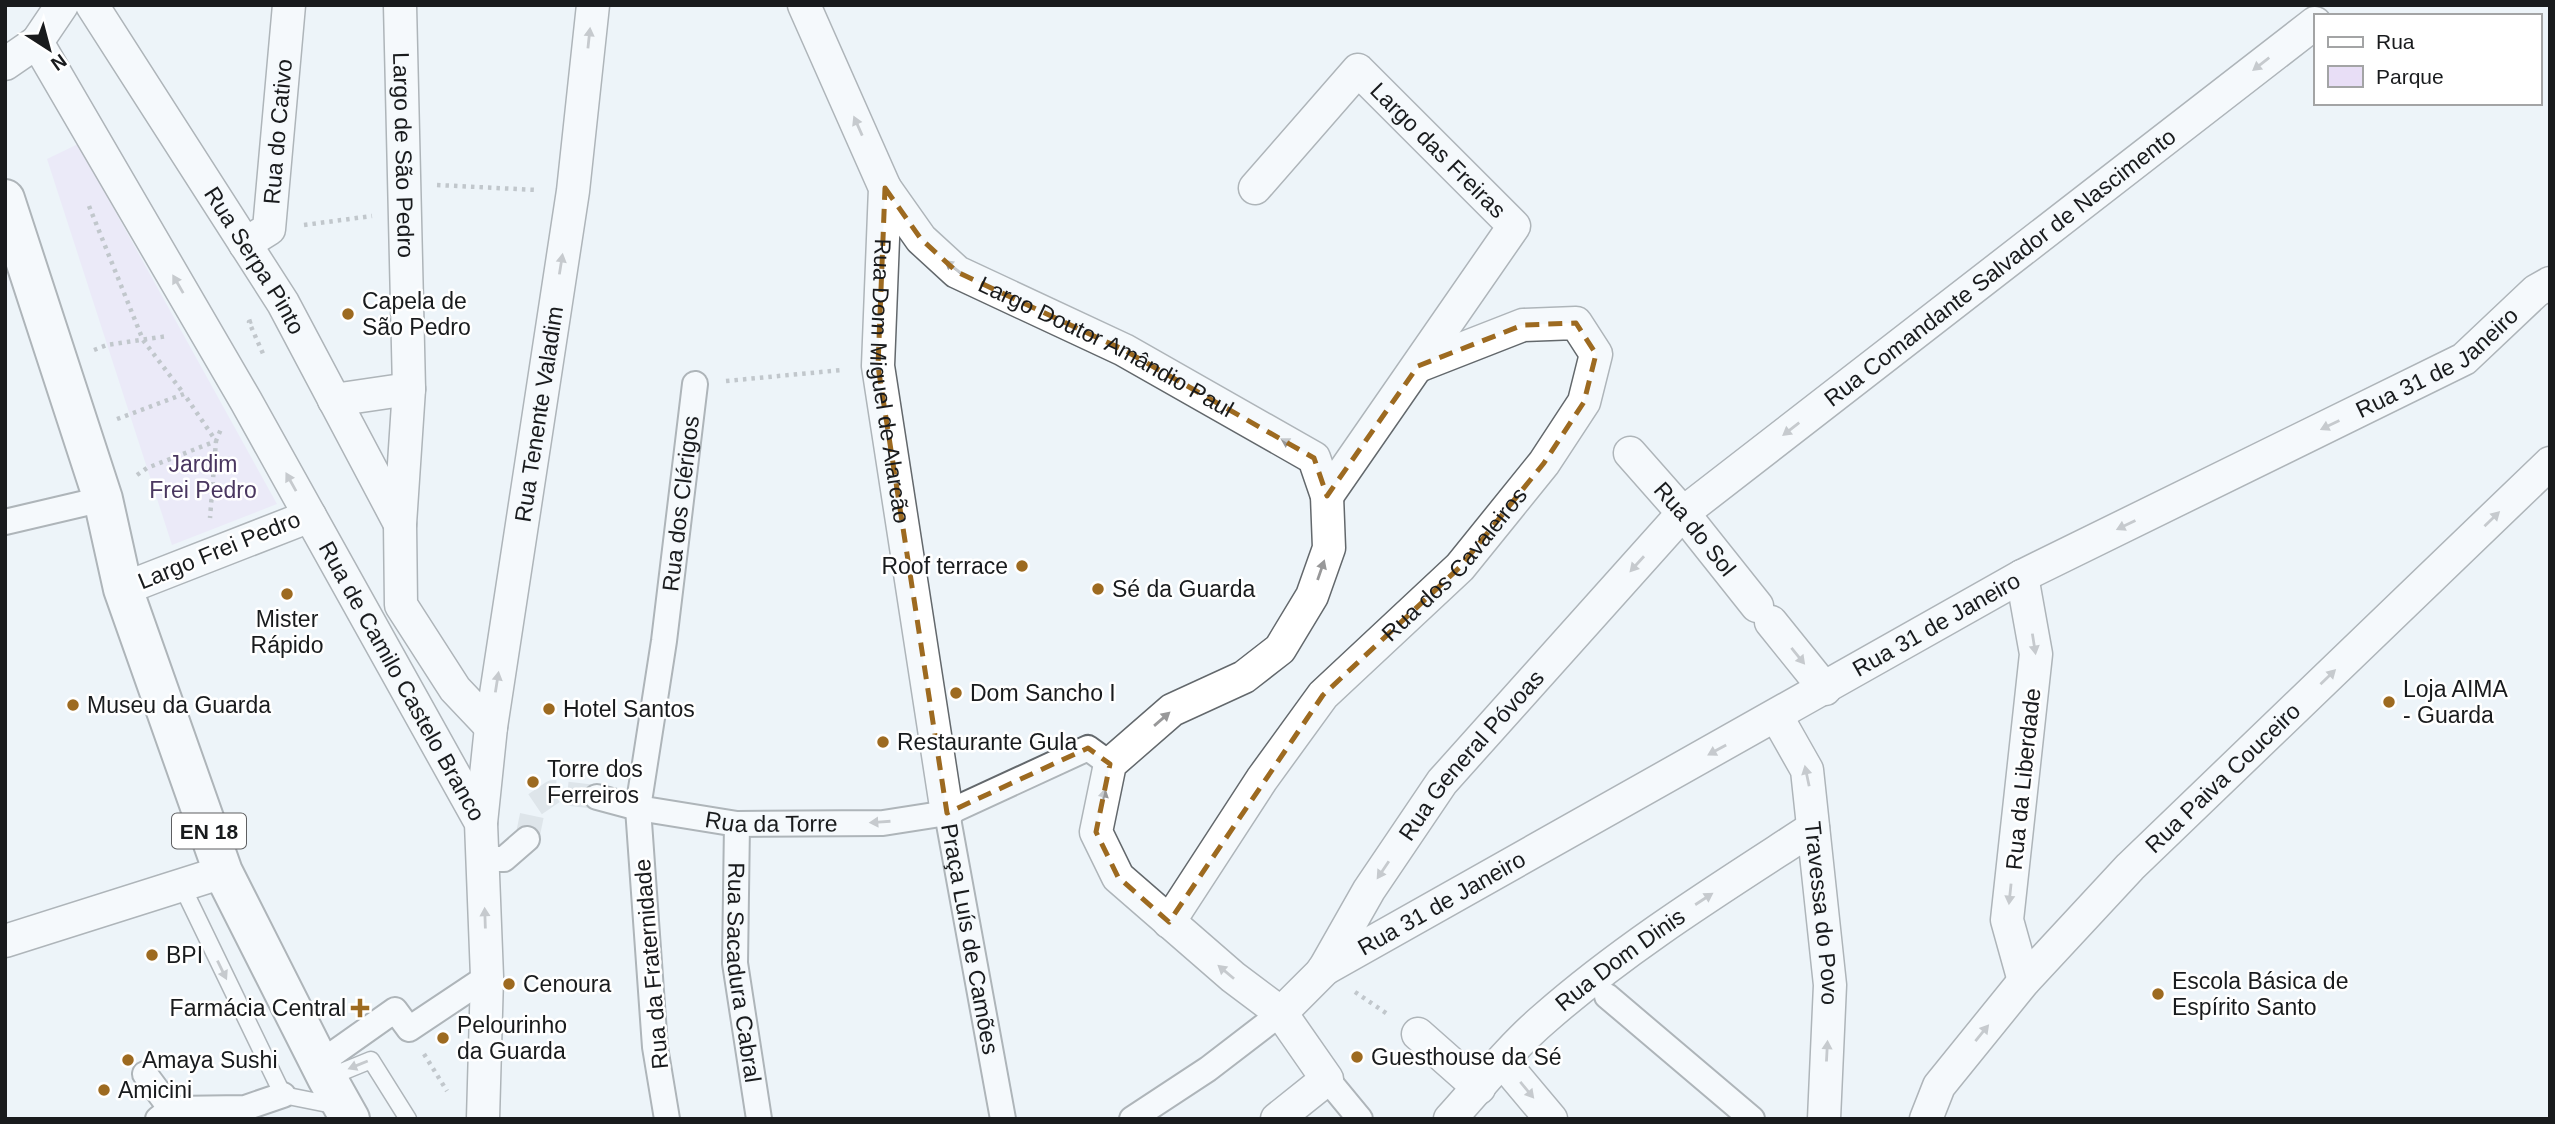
<svg xmlns="http://www.w3.org/2000/svg" width="2555" height="1124" font-family="Helvetica,sans-serif">
<style>
.green{fill:#e8def6}
.lines{fill:none;stroke-linecap:round;stroke-linejoin:round}
.pedestrian-tunnel{stroke:#cdd3d8;stroke-width:24;stroke-dasharray:24 12;stroke-linecap:butt}
.service-casing{stroke:#63686c;stroke-width:19}
.pedestrian-casing{stroke:#63686c;stroke-width:28}
.minor-casing{stroke:#63686c;stroke-width:35}
.primary-casing{stroke:#63686c;stroke-width:42}
.path{stroke:#8d9195;stroke-width:4.5;stroke-dasharray:3.5 5;stroke-linecap:butt}
.service{stroke:#fff;stroke-width:16}
.pedestrian{stroke:#fff;stroke-width:24}
.minor{stroke:#fff;stroke-width:32}
.primary{stroke:#fff;stroke-width:38}
.oneway{fill:#989899}
.marked{fill:none;stroke:#9d6a20;stroke-width:5;stroke-dasharray:14 9;stroke-linejoin:round}
.poi-dot{fill:#9d6a20;stroke:#fff;stroke-width:2.5}
.labels{text-anchor:middle;dominant-baseline:central;stroke-width:5;stroke-linejoin:round;paint-order:stroke}
.shield{fill:#fff;stroke:#5e5f61;stroke-width:2}
.shield-label{font-size:21px;font-weight:bold;fill:#191b1d}
.street-label{font-size:23px;fill:#191b1d;stroke:#fff}
.poi-label{font-size:23px;fill:#191b1d;stroke:#fff;text-anchor:start}
.park-label{font-size:23px;fill:#4a3760;stroke:#fff}
</style>
<rect width="100%" height="100%" fill="#edf4f9"/>
<!-- green -->
<path class="green" d="M78 144 277 504 172 545 47 159Z"/>
<g class="lines">
<!-- pedestrian-tunnel -->
<path class="pedestrian-tunnel" d="M527 839 534 805 553 792 597 797"/>
<!-- service casing -->
<g class="service-casing">
<path id="service" d="M182 886 283 1095 338 1106
M327 1078 371 1060 408 1119"/>
</g>
<!-- pedestrian casing -->
<g class="pedestrian-casing">
<g id="pedestrian">
<path d="M5 522 103 499"/>
<path id="s1" d="M597 797 638 808 737 824 883 823 947 813 1088 748 1110 764"/>
<path id="s2" d="M947 813 1003 1119"/>
<path id="s3" d="M737 824 735 963 759 1119"/>
<path d="M483 859H504L527 839"/>
<path d="M1607 996 1752 1119"/>
<path d="M320 1063 395 1010 409 1029 487 977"/>
<path d="M145 1074 171 1109"/>
<path d="M1327 1079 1360 1119"/>
<path d="M158 1119 171 1109 245 1108 283 1095"/>
<path id="s4" d="M667 1119 655 1047 638 808 664 641 695 384"/>
<path d="M1132 1119 1208 1069 1281 1013"/>
</g>
</g>
<!-- minor casing -->
<g class="minor-casing">
<g id="minor">
<path id="s5" d="M92 5 283 303 400 524"/>
<path id="s6" d="M400 5 409 389 400 524 401 605 455 689 491 727"/>
<path id="s7" d="M804 5 885 188 878 366 947 813"/>
<path d="M37 42 62 5"/>
<path d="M5 64 37 42 246 401 310 516 123 589"/>
<path id="s8" d="M885 188 921 239 957 272 1124 350 1314 458 1327 496 1329 548 1312 596 1280 649 1244 677 1172 710 1110 764 1096 832 1118 877 1233 977 1281 1013 1327 1079 1277 1119"/>
<path id="s9" d="M1255 188 1358 70 1514 226 1327 496"/>
<path id="s10" d="M245 244 269 229 289 5"/>
<path d="M334 400 409 389"/>
<path id="s11" d="M1630 453 1683 513 1757 606"/>
<path id="s12" d="M310 516 481 823 487 977 483 1119"/>
<path d="M2022 576 2036 654 2007 920 2024 981"/>
<path d="M1771 622 1825 689"/>
<path id="s13" d="M1777 717 1807 770 1830 985 1824 1119"/>
<path id="s14" d="M481 823 491 727 573 191 593 5"/>
<path id="s15" d="M1169 922 1262 779 1323 695 1460 567 1544 463 1584 402 1596 354 1576 323 1523 325 1418 366"/>
<path d="M5 941 223 872"/>
<path id="s16" d="M1323 970 2022 576 2464 359 2536 291 2550 283"/>
<path id="s17" d="M1281 1013 1323 971 1369 890 1442 782 1683 513 2315 23"/>
<path d="M1418 1034 1479 1088"/>
<path d="M1503 1062 1551 1119"/>
<path id="s18" d="M1450 1119C1479 1087 1512 1046 1545 1018 1627 946 1721 888 1813 828"/>
<path id="s19" d="M1926 1119 1939 1086 2024 981 2130 867 2550 463"/>
</g>
</g>
<!-- primary casing -->
<g class="primary-casing">
<path id="primary" d="M5 199 103 499 123 589 223 872 327 1078 350 1119"/>
</g>
<!-- path -->
<path class="path" d="M437 185 537 190
M89 206 143 340 184 394
M304 225 372 216
M252 321 249 322 264 356
M94 350 107 345 168 336
M726 381 842 370
M117 419 184 394 216 441 221 429
M137 475 147 468 216 441 210 518
M1355 992 1389 1015
M424 1054 447 1091"/>
<!-- service -->
<use href="#service" class="service"/>
<!-- pedestrian -->
<use href="#pedestrian" class="pedestrian"/>
<!-- minor -->
<use href="#minor" class="minor"/>
<!-- primary -->
<use href="#primary" class="primary"/>
</g>
<!-- one-way arrows -->
<defs><path id="oneway-solid" d="M-6-.8H1V-3.2L6.5 0L1 3.2V.8H-6Z" transform="scale(1.75)"/></defs>
<g class="oneway">
<use href="#oneway-solid" transform="translate(589 38) rotate(-84)"/>
<use href="#oneway-solid" transform="translate(2261 64) rotate(142)"/>
<use href="#oneway-solid" transform="translate(858 126) rotate(-114)"/>
<use href="#oneway-solid" transform="translate(561 264) rotate(-81)"/>
<use href="#oneway-solid" transform="translate(953 267) rotate(-142)"/>
<use href="#oneway-solid" transform="translate(178 284) rotate(-120)"/>
<use href="#oneway-solid" transform="translate(2330 425) rotate(154)"/>
<use href="#oneway-solid" transform="translate(1791 429) rotate(142)"/>
<use href="#oneway-solid" transform="translate(1290 444) rotate(-150)"/>
<use href="#oneway-solid" transform="translate(291 482) rotate(-119)"/>
<use href="#oneway-solid" transform="translate(2492 519) rotate(-44)"/>
<use href="#oneway-solid" transform="translate(2126 525) rotate(154)"/>
<use href="#oneway-solid" transform="translate(1637 564) rotate(132)"/>
<use href="#oneway-solid" transform="translate(1321 570) rotate(-71)"/>
<use href="#oneway-solid" transform="translate(2034 644) rotate(81)"/>
<use href="#oneway-solid" transform="translate(1798 656) rotate(51)"/>
<use href="#oneway-solid" transform="translate(2328 677) rotate(-44)"/>
<use href="#oneway-solid" transform="translate(497 682) rotate(-81)"/>
<use href="#oneway-solid" transform="translate(1162 719) rotate(-41)"/>
<use href="#oneway-solid" transform="translate(1717 750) rotate(151)"/>
<use href="#oneway-solid" transform="translate(1807 776) rotate(-102)"/>
<use href="#oneway-solid" transform="translate(1103 799) rotate(-78)"/>
<use href="#oneway-solid" transform="translate(880 822) rotate(176)"/>
<use href="#oneway-solid" transform="translate(1383 870) rotate(124)"/>
<use href="#oneway-solid" transform="translate(2010 894) rotate(96)"/>
<use href="#oneway-solid" transform="translate(1704 899) rotate(-33)"/>
<use href="#oneway-solid" transform="translate(485 918) rotate(-92)"/>
<use href="#oneway-solid" transform="translate(222 970) rotate(64)"/>
<use href="#oneway-solid" transform="translate(1226 972) rotate(-140)"/>
<use href="#oneway-solid" transform="translate(1982 1033) rotate(-51)"/>
<use href="#oneway-solid" transform="translate(1827 1051) rotate(-87)"/>
<use href="#oneway-solid" transform="translate(358 1065) rotate(158)"/>
<use href="#oneway-solid" transform="translate(1527 1090) rotate(50)"/>
</g>
<!-- marked area -->
<path d="M0 0H2555V1124H0ZM885 188 921 239 957 272 1124 350 1314 458 1327 496 1418 366 1523 325 1576 323 1596 354 1584 402 1544 463 1460 567 1323 695 1169 922 1118 877 1096 832 1110 764 1088 748 947 813 878 366Z" fill="#edf4f9" fill-opacity=".55" fill-rule="evenodd"/>
<path class="marked" d="M885 188 921 239 957 272 1124 350 1314 458 1327 496 1418 366 1523 325 1576 323 1596 354 1584 402 1544 463 1460 567 1323 695 1169 922 1118 877 1096 832 1110 764 1088 748 947 813 878 366Z"/>
<!-- markers -->
<g class="poi-dot">
<circle cx="348" cy="314" r="7"/>
<circle cx="1022" cy="566" r="7"/>
<circle cx="1098" cy="589" r="7"/>
<circle cx="287" cy="594" r="7"/>
<circle cx="956" cy="693" r="7"/>
<circle cx="2389" cy="702" r="7"/>
<circle cx="73" cy="705" r="7"/>
<circle cx="549" cy="709" r="7"/>
<circle cx="883" cy="742" r="7"/>
<circle cx="533" cy="782" r="7"/>
<circle cx="152" cy="955" r="7"/>
<circle cx="509" cy="984" r="7"/>
<circle cx="2158" cy="994" r="7"/>
<path d="M356.5 997.5h7v7h7v7h-7v7h-7v-7h-7v-7h7z"/>
<circle cx="443" cy="1038" r="7"/>
<circle cx="1357" cy="1057" r="7"/>
<circle cx="128" cy="1060" r="7"/>
<circle cx="104" cy="1090" r="7"/>
</g>
<g class="labels">
<!-- shield labels -->
<rect class="shield" x="172" y="813.5" width="74" height="35" rx="5"/>
<g class="shield-label">
<text x="209" y="831">EN 18</text>
</g>
<!-- street labels -->
<g class="street-label">
<text stroke="none"><textPath href="#s10" startOffset="126">Rua do Cativo</textPath></text>
<text stroke="none"><textPath href="#s9" startOffset="270">Largo das Freiras</textPath></text>
<text stroke="none"><textPath href="#s6" startOffset="150">Largo de São Pedro</textPath></text>
<text stroke="none"><textPath href="#s5" startOffset="303">Rua Serpa Pinto</textPath></text>
<text stroke="none"><textPath href="#s17" startOffset="1045">Rua Comandante Salvador de Nascimento</textPath></text>
<text stroke="none"><textPath href="#s8" startOffset="278">Largo Doutor Amândio Paul</textPath></text>
<text stroke="none"><textPath href="#s16" startOffset="1270">Rua 31 de Janeiro</textPath></text>
<text stroke="none"><textPath href="#s7" startOffset="394">Rua Dom Miguel de Alarcão</textPath></text>
<text stroke="none"><textPath href="#s14" startOffset="413">Rua Tenente Valadim</textPath></text>
<text stroke="none"><textPath href="#s4" startOffset="620">Rua dos Clérigos</textPath></text>
<text stroke="none"><textPath href="#s11" startOffset="100">Rua do Sol</textPath></text>
<text transform="translate(219 550) rotate(-22)">Largo Frei Pedro</text>
<text stroke="none"><textPath href="#s15" startOffset="460">Rua dos Cavaleiros</textPath></text>
<text stroke="none"><textPath href="#s16" startOffset="704">Rua 31 de Janeiro</textPath></text>
<text stroke="none"><textPath href="#s12" startOffset="189">Rua de Camilo Castelo Branco</textPath></text>
<text stroke="none"><textPath href="#s17" startOffset="322">Rua General Póvoas</textPath></text>
<text stroke="none"><textPath href="#s19" startOffset="455">Rua Paiva Couceiro</textPath></text>
<text transform="translate(2023 779) rotate(-84)">Rua da Liberdade</text>
<text stroke="none"><textPath href="#s1" startOffset="177">Rua da Torre</textPath></text>
<text stroke="none"><textPath href="#s16" startOffset="136">Rua 31 de Janeiro</textPath></text>
<text stroke="none"><textPath href="#s13" startOffset="205">Travessa do Povo</textPath></text>
<text stroke="none"><textPath href="#s2" startOffset="128">Praça Luís de Camões</textPath></text>
<text stroke="none"><textPath href="#s18" startOffset="234">Rua Dom Dinis</textPath></text>
<text transform="translate(651 964) rotate(-95)">Rua da Fraternidade</text>
<text stroke="none"><textPath href="#s3" startOffset="149">Rua Sacadura Cabral</textPath></text>
</g>
<!-- poi labels -->
<g class="poi-label">
<text x="362" y="301">Capela de<tspan x="362" dy="26">São Pedro</tspan></text>
<text x="1008" y="566" text-anchor="end">Roof terrace</text>
<text x="1112" y="589">Sé da Guarda</text>
<text x="287" y="619" text-anchor="middle">Mister<tspan x="287" dy="26">Rápido</tspan></text>
<text x="2403" y="689">Loja AIMA<tspan x="2403" dy="26">- Guarda</tspan></text>
<text x="970" y="693">Dom Sancho I</text>
<text x="87" y="705">Museu da Guarda</text>
<text x="563" y="709">Hotel Santos</text>
<text x="897" y="742">Restaurante Gula</text>
<text x="547" y="769">Torre dos<tspan x="547" dy="26">Ferreiros</tspan></text>
<text x="166" y="955">BPI</text>
<text x="2172" y="981">Escola Básica de<tspan x="2172" dy="26">Espírito Santo</tspan></text>
<text x="523" y="984">Cenoura</text>
<text x="346" y="1008" text-anchor="end">Farmácia Central</text>
<text x="457" y="1025">Pelourinho<tspan x="457" dy="26">da Guarda</tspan></text>
<text x="1371" y="1057">Guesthouse da Sé</text>
<text x="142" y="1060">Amaya Sushi</text>
<text x="118" y="1090">Amicini</text>
</g>
<!-- park labels -->
<g class="park-label">
<text x="203" y="464">Jardim<tspan x="203" dy="26">Frei Pedro</tspan></text>
</g>
</g>
<!-- border -->
<rect width="2555" height="1124" fill="none" stroke="#191b1d" stroke-width="14"/>
<!-- legend -->
<rect x="2314" y="14" width="228" height="91" fill="#ffffff" stroke="#a3a4a5" stroke-width="2"/>
<rect x="2328" y="37" width="35" height="10" fill="#ffffff" stroke="#a3a4a5" stroke-width="2"/>
<text x="2376" y="49" font-size="21" fill="#191b1d">Rua</text>
<rect x="2328" y="66" width="35" height="21" fill="#e8def6" stroke="#a3a4a5" stroke-width="2"/>
<text x="2376" y="84" font-size="21" fill="#191b1d">Parque</text>
<!-- north arrow -->
<g transform="translate(49 49) rotate(144)" stroke="#ffffff" stroke-width="5" paint-order="stroke">
<path d="M0-5L12 26L0 18L-12 26Z" fill="#191b1d"/>
<text y="-10" font-size="19" font-weight="bold" text-anchor="middle" fill="#191b1d">N</text>
</g>
</svg>
